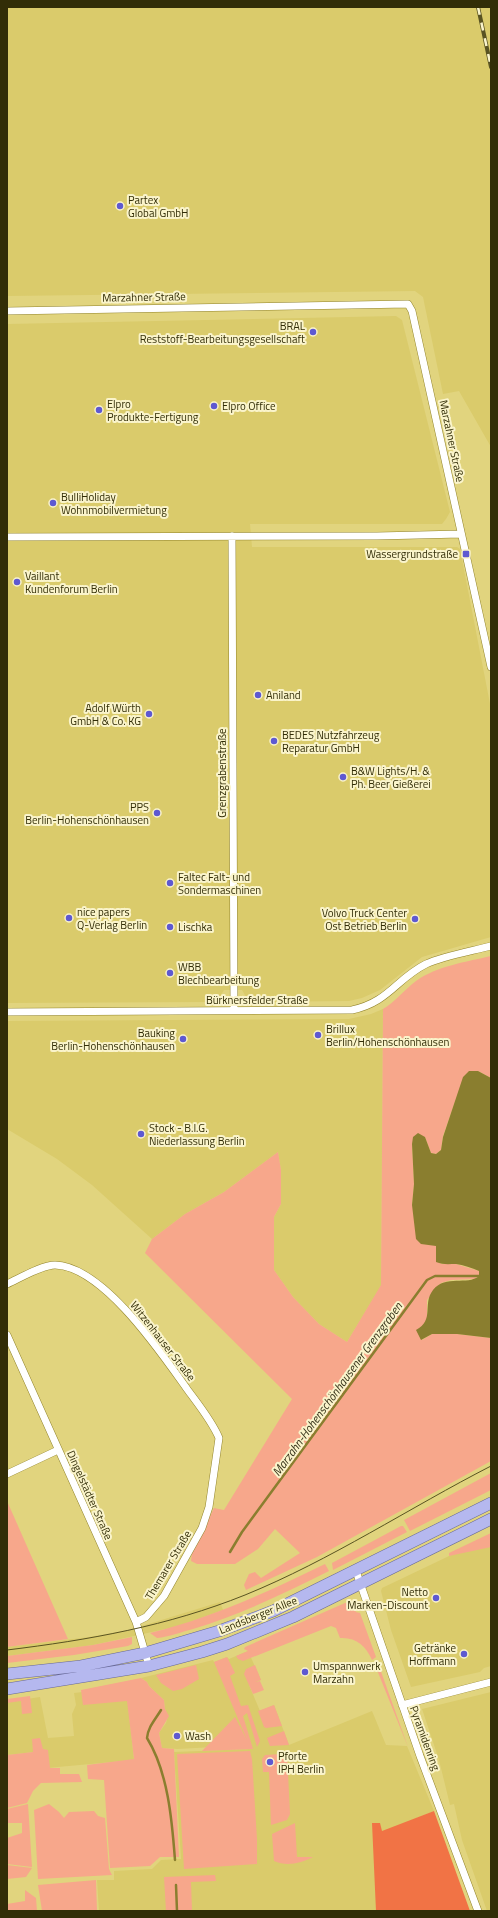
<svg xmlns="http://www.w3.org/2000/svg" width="498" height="1918" font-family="'Titillium Web',sans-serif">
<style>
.built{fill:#dacb6b}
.green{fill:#f7a78b}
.forest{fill:#f17345}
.water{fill:#8a7e2f}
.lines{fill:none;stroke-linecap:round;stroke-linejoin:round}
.stream{stroke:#8a7e2f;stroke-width:2.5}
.minor-casing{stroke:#91832b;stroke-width:8}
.primary-casing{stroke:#676897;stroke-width:12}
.minor{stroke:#fff;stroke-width:7}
.primary{stroke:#b5b8ef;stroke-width:11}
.tram{stroke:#595322;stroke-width:1}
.rail-casing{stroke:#595322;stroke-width:4}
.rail{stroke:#faf4cb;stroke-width:2.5;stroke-dasharray:8;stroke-linecap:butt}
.poi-dot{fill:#5e59d1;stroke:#faf4cb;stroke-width:1.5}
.labels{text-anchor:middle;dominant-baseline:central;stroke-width:4;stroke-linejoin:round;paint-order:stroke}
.poi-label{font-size:11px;fill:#322d07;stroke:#faf4cb;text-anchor:start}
.street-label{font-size:11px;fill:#322d07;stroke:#faf4cb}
.water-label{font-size:12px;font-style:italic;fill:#37331b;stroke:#faf4cb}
</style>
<rect width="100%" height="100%" fill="#e1d47e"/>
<!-- built -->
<path class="built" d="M7 7H491V447L459 391 443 394 423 297 415 291 7 296Z
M396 316 402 320 450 512 446 519 442 524H250L252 547H457L460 549 491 709V937L422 957 380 990 362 998 349 1001 256 1002 246 997 242 990H224L219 998 211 1002 7 1003V324Z
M383 1009 381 1286 347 1342 319 1324 293 1297 274 1270V1217L281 1204V1170L278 1152 224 1192 185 1214 152 1239 92 1185 57 1159 7 1129V1021L349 1019 371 1014Z
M491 1536V1666L484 1668 480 1672 411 1687 391 1630 381 1591 382 1588Z
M220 1602 223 1610 179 1626 93 1645 7 1656V1647L89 1637 129 1630Z
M248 1651 261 1680 249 1685 260 1711 274 1705 289 1745 372 1711 386 1745 407 1746 434 1811 382 1832 386 1911H99L97 1880H114V1871L152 1869 161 1860 181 1859 174 1752 251 1749 249 1745 178 1749 162 1748 159 1733 166 1723 168 1716 165 1709 164 1700 149 1686 147 1682 141 1678 213 1660 214 1662 227 1657 229 1659Z
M126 1687 134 1760 47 1768 43 1751 7 1755V1702L40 1697 48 1738 74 1736 72 1714 76 1705 74 1693Z
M491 1692V1911H487L462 1840 454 1804 450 1805 439 1760 422 1709Z"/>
<!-- green -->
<path class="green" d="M491 956V1078L478 1071 457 1096 443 1136 441 1150 436 1154 431 1153 425 1137 412 1144 414 1184 412 1205 436 1246 441 1264H456L479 1271V1276L475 1279 451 1280 441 1283 427 1300V1320L423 1326 422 1340 432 1334H457L491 1338V1461L317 1557 246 1590 244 1585 249 1574 255 1572 261 1578 300 1553 275 1529 258 1549 235 1564H197L191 1561 192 1553 214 1508 224 1510 292 1399 145 1253 152 1239 185 1214 224 1192 278 1152 281 1170V1204L274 1217V1270L293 1297 319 1324 347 1342 381 1285 383 1009C395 1002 404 990 416 981 437 966 466 962 491 956Z
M491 1473V1490L410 1531 404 1520Z
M7 1501 68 1639 7 1647Z
M401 1526H403L407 1532 333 1570 332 1563Z
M491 1533V1547L449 1556V1553Z
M325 1564 329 1571C285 1593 240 1615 193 1629 181 1632 169 1637 157 1638L150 1633C211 1618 268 1592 325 1564Z
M351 1602 356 1612 360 1613 376 1657 372 1660C366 1646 356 1637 340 1638L336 1628 331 1626 243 1661 238 1659 236 1656 248 1651 244 1649 245 1647 345 1603Z
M132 1637V1644L128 1646 74 1655 7 1663V1656L93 1645Z
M227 1657 235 1673 230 1676 241 1706 248 1705 260 1741 257 1747 247 1713 243 1716 253 1749 202 1751 235 1717 247 1740 214 1662Z
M196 1665 199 1679 182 1689 173 1691 161 1683 156 1675Z
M255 1665 261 1680 255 1682 260 1681 264 1690 253 1694 244 1674 246 1669Z
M375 1665 379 1666 408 1747Z
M141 1678 147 1682 149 1686 164 1700 165 1709 169 1716 159 1733 162 1748 174 1749 179 1857H160L150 1866 110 1868 104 1780 88 1779 87 1765 134 1759 127 1701 83 1705 81 1690Z
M30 1696 32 1713 22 1714 21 1701 7 1703V1699Z
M274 1705 282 1726 266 1728 264 1727 258 1711Z
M284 1731 289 1745 270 1746 267 1738Z
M40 1738 43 1749 48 1750 50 1768H60V1774H79L82 1782 41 1783 33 1791 27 1803 7 1808V1755L33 1752 32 1739Z
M250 1751 252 1759 257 1839V1864L184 1869 177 1754Z
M287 1752 290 1814 287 1820 271 1825 269 1772H263L262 1759 265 1755 283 1754Z
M28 1804 32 1867 7 1864V1838L22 1833V1823H7V1809Z
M49 1804 59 1812 64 1818 69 1812 94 1811 98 1816 105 1818 109 1869 112 1875 38 1879 34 1810Z
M295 1823 297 1857H313C301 1863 287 1867 274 1861L272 1834Z
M7 1865 32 1868 26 1877 7 1879Z
M215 1875 216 1881 191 1882 192 1911H166L164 1877Z
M96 1880 97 1911H42L38 1885Z
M25 1890 36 1898 37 1911H7V1904L25 1901Z"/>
<!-- forest -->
<path class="forest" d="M434 1811 470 1911H376L372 1823H380L382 1831Z"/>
<!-- water -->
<path class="water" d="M469 1071H478L491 1078V1338L457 1334H432L421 1340 416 1330C435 1320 422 1304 433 1290 446 1274 467 1286 479 1276V1271C472 1268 463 1265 456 1264 449 1264 443 1265 436 1262V1246L421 1244 416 1239 412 1205 414 1184 412 1144 413 1137 418 1133 425 1137 431 1153 436 1154 441 1150 443 1137 463 1077Z"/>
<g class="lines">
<!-- stream -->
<path class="stream" d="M230 1552 242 1532 427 1280 435 1276H479
M161 1710C155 1720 148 1727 147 1738 168 1772 172 1820 175 1860
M176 1885 177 1911"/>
<!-- minor casing -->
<g class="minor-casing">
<path id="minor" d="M7 311 408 304 412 311 491 667
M232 536 234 1010
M7 537 377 536 461 534
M7 1012 352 1010C389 1002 396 979 426 964 443 956 472 951 491 946
M7 1284C20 1278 42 1265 55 1265 103 1266 162 1354 187 1389 198 1404 212 1421 219 1438L209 1507 202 1528 164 1596 146 1617 136 1622
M7 1335 136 1622 149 1666
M7 1474 58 1450
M356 1571 420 1756 478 1911
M402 1705 491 1682"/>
</g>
<!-- primary casing -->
<g class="primary-casing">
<path id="primary" d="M7 1674 81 1666 145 1653 219 1631 273 1611 491 1503
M7 1689 149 1666 202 1652 227 1644 293 1617 491 1519"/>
</g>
<!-- minor -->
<use href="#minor" class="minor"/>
<!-- primary -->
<use href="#primary" class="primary"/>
<!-- tram -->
<path class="tram" d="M7 1650C89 1640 168 1626 245 1595 331 1560 409 1508 491 1466"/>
<!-- rail casing -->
<g class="rail-casing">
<path id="rail" d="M478 7 491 67"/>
</g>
<!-- rail -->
<use href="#rail" class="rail"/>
</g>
<!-- markers -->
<g class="poi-dot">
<circle cx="120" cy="206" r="4"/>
<circle cx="313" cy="332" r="4"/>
<circle cx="214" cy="406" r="4"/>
<circle cx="99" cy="410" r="4"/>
<circle cx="53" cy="503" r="4"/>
<rect x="462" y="550" width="8" height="8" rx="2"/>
<circle cx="17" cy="582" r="4"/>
<circle cx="258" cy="695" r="4"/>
<circle cx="149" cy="714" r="4"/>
<circle cx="274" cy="741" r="4"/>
<circle cx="343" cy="777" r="4"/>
<circle cx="157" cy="813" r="4"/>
<circle cx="170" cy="883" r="4"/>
<circle cx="69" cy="918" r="4"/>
<circle cx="415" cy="919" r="4"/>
<circle cx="170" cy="927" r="4"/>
<circle cx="170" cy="973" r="4"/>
<circle cx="318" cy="1035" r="4"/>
<circle cx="183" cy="1039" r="4"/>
<circle cx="141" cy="1134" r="4"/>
<circle cx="436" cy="1598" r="4"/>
<circle cx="464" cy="1654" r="4"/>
<circle cx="305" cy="1672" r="4"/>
<circle cx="177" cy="1736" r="4"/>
<circle cx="270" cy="1762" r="4"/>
</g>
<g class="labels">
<!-- poi labels -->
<g class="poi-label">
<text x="128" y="200">Partex<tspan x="128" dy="13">Global GmbH</tspan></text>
<text x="305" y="326" text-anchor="end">BRAL<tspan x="305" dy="13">Reststoff-Bearbeitungsgesellschaft</tspan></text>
<text x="107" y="404">Elpro<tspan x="107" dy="13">Produkte-Fertigung</tspan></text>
<text x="222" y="406">Elpro Office</text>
<text x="61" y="497">BulliHoliday<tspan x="61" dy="13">Wohnmobilvermietung</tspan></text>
<text x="458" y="554" text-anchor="end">Wassergrundstraße</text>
<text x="25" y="576">Vaillant<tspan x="25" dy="13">Kundenforum Berlin</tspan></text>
<text x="266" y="695">Aniland</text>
<text x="141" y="708" text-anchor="end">Adolf Würth<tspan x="141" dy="13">GmbH &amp; Co. KG</tspan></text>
<text x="282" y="735">BEDES Nutzfahrzeug<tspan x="282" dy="13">Reparatur GmbH</tspan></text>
<text x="351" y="771">B&amp;W Lights/H. &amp;<tspan x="351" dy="13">Ph. Beer Gießerei</tspan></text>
<text x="149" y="807" text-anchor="end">PPS<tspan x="149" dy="13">Berlin-Hohenschönhausen</tspan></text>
<text x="178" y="877">Faltec Falt- und<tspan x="178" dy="13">Sondermaschinen</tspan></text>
<text x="77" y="912">nice papers<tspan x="77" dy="13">Q-Verlag Berlin</tspan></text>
<text x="407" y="913" text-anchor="end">Volvo Truck Center<tspan x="407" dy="13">Ost Betrieb Berlin</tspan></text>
<text x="178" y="927">Lischka</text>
<text x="178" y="967">WBB<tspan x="178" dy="13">Blechbearbeitung</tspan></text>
<text x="326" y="1029">Brillux<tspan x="326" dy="13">Berlin/Hohenschönhausen</tspan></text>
<text x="175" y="1033" text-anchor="end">Bauking<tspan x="175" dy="13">Berlin-Hohenschönhausen</tspan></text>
<text x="149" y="1128">Stock - B.I.G.<tspan x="149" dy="13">Niederlassung Berlin</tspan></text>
<text x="428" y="1592" text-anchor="end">Netto<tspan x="428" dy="13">Marken-Discount</tspan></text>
<text x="456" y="1648" text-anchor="end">Getränke<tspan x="456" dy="13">Hoffmann</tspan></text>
<text x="313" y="1666">Umspannwerk<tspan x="313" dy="13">Marzahn</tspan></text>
<text x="185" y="1736">Wash</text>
<text x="278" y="1756">Pforte<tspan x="278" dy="13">IPH Berlin</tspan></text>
</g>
<!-- street labels -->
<g class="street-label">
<text transform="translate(144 297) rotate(-1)">Marzahner Straße</text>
<text transform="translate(452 441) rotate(78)">Marzahner Straße</text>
<text transform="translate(222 773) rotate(-90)">Grenzgrabenstraße</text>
<text x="257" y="1000">Bürknersfelder Straße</text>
<text transform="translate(163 1341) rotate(52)">Witzenhauser Straße</text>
<text transform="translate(90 1495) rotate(66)">Dingelstädter Straße</text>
<text transform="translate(168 1565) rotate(-59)">Themarer Straße</text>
<text transform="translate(258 1615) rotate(-22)">Landsberger Allee</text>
<text transform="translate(425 1738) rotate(70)">Pyramidenring</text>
</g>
<!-- water labels -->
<g class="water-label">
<text transform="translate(337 1389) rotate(-54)">Marzahn-Hohenschönhausener Grenzgraben</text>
</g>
</g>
<!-- border -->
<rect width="498" height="1918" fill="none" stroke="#322d07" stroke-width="16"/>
</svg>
